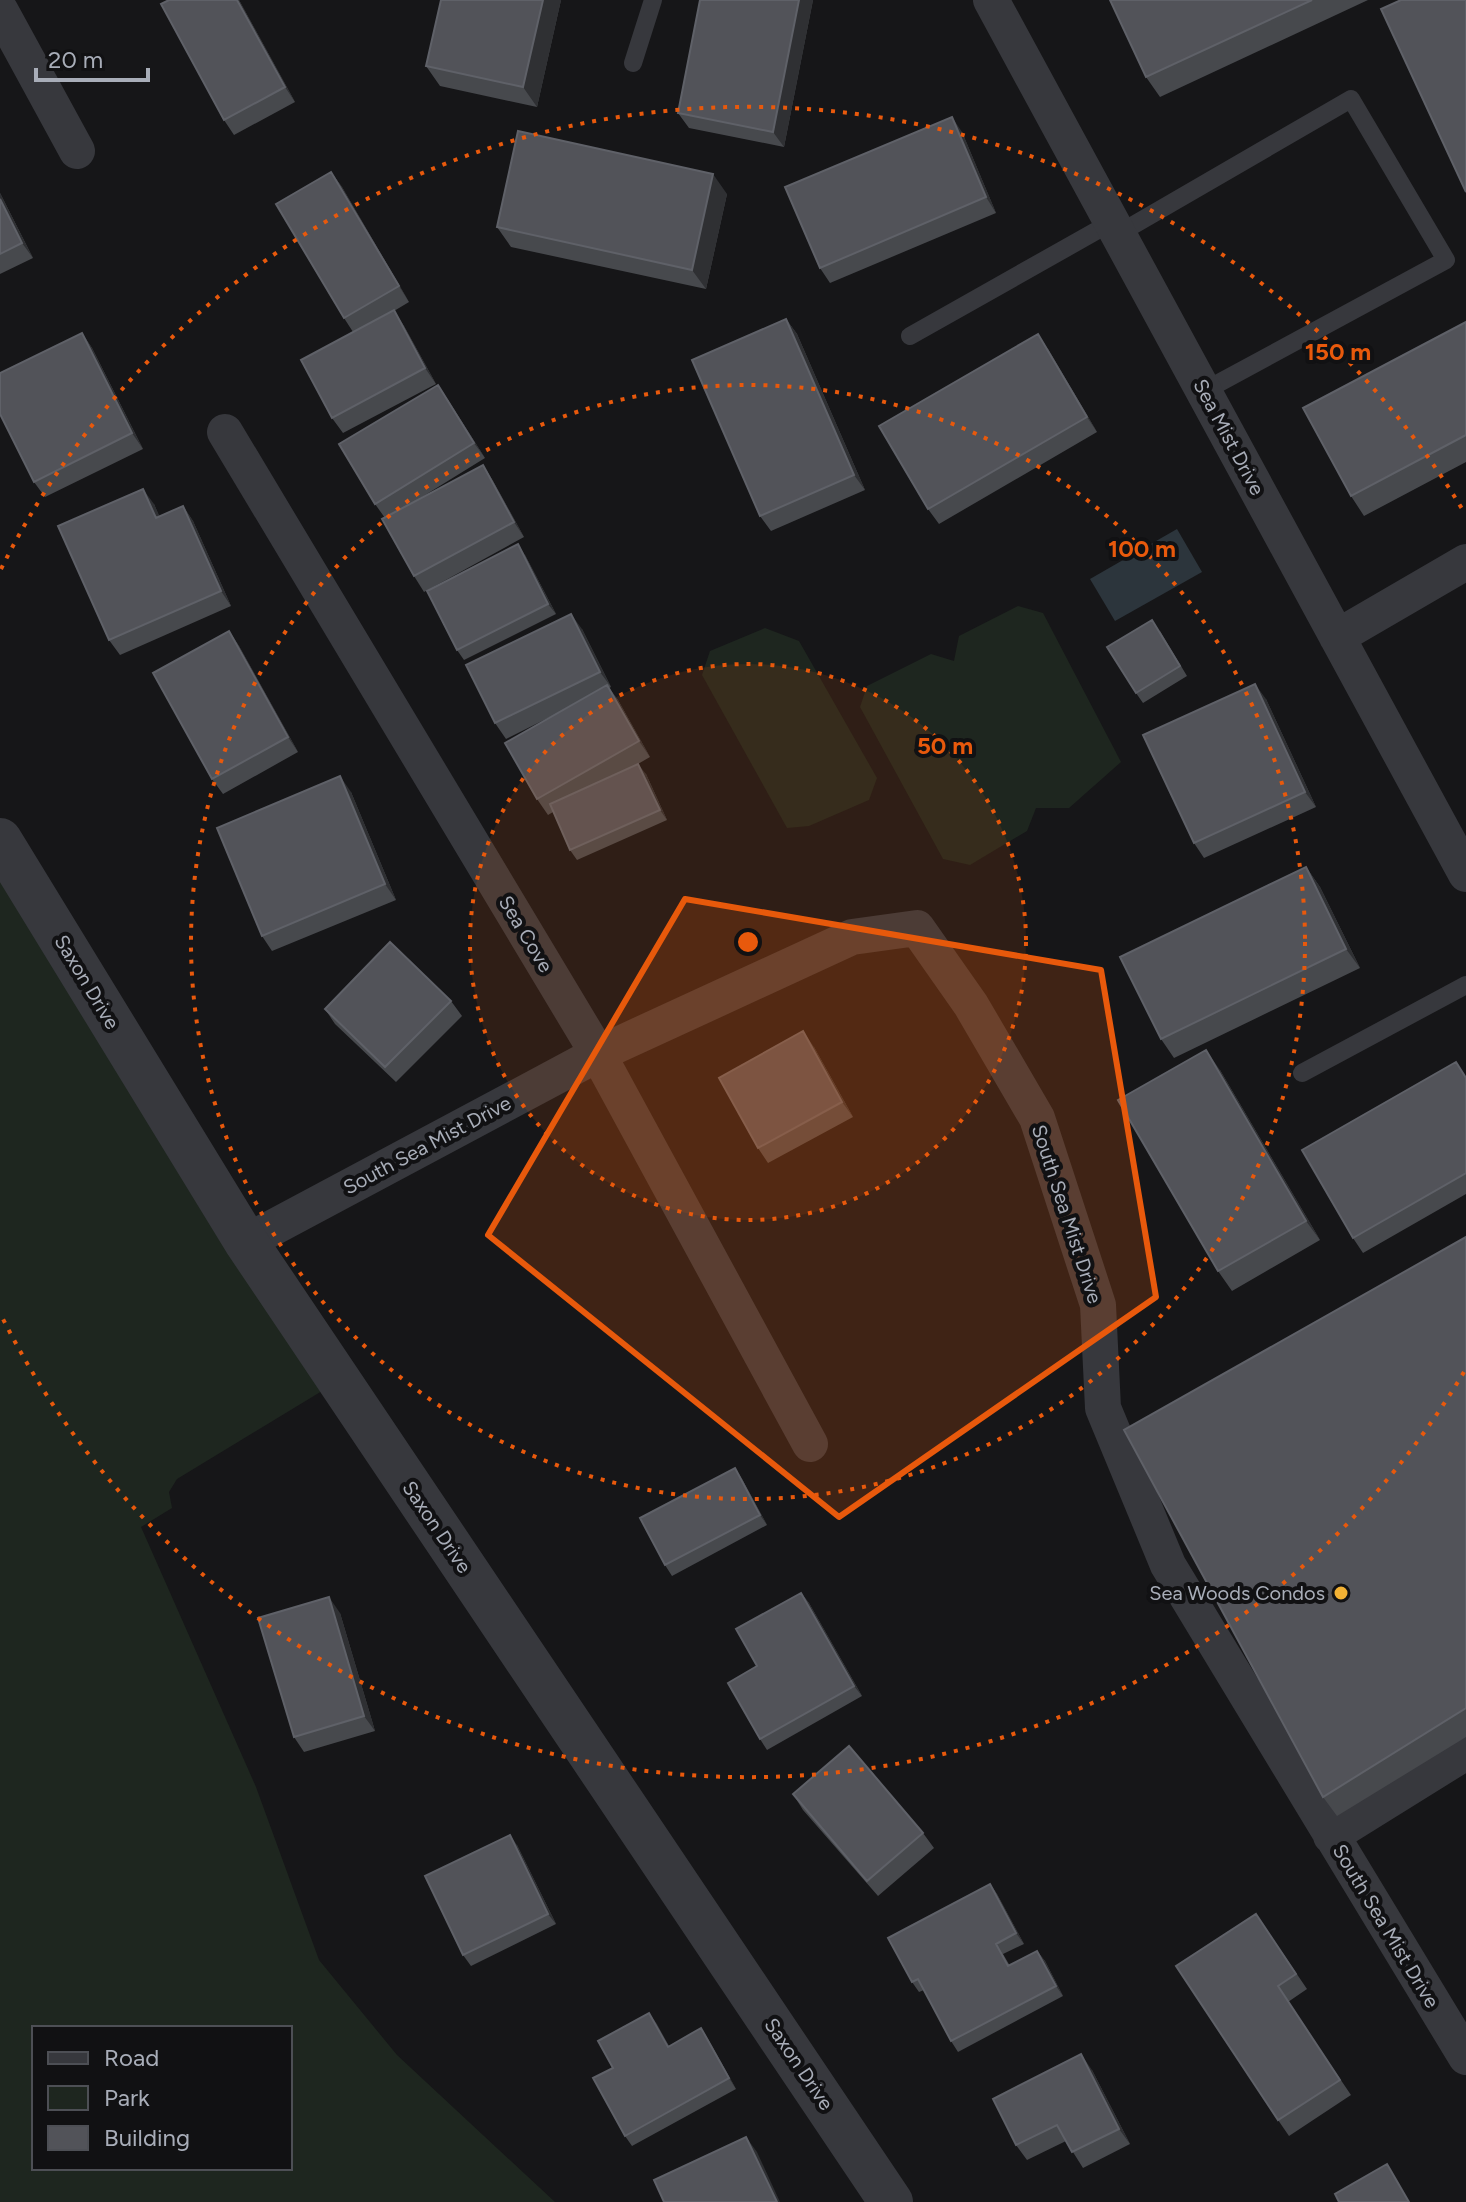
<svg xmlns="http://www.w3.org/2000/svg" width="1466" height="2202" font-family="Figtree,sans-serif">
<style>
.green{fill:#1e261f;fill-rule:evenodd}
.water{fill:#2c353c}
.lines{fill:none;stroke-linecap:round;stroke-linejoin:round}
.service{stroke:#37383d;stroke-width:18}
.minor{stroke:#37383d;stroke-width:36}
.tertiary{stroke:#37383d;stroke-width:44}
.wall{fill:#47494d}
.shaded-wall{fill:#2f3033}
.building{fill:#525359;stroke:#5f6168;stroke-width:2}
.marked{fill:#e8590c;fill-opacity:0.2;stroke:#e8590c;stroke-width:6;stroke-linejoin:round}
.ring{fill:none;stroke:#e8590c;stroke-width:4;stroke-dasharray:4 8}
.poi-dot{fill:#f2b134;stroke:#111113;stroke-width:3}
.labels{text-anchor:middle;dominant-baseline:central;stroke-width:8;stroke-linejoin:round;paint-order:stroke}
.street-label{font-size:20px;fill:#a8adb8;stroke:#111113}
.poi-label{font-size:20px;fill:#a8adb8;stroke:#111113;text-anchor:end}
.centre{fill:#e8590c;stroke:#111113;stroke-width:4}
.ring-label{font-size:24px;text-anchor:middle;font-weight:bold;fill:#e8590c;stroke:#111113;stroke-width:8;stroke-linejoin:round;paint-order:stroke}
</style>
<rect width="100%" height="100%" fill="#161618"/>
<!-- green -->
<path class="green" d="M1018 606 1043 613 1121 762 1069 808H1036L1027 831 970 865 943 859 860 707 867 686 931 654 954 661 959 636Z
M765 628 799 641 877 778 869 800 809 826 787 828 702 675 710 651Z
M0 879 322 1391 177 1479 169 1492 172 1508 141 1527 256 1787 319 1960 397 2055 555 2202H0ZM34 2028H290V2168H34Z"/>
<!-- water -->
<path class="water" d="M1177 529 1202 572 1115 621 1090 579Z"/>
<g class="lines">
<!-- service -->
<path class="service" d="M633 63 653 0
M1118 234 1351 99 1446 260 1204 391
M910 336 1112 222
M1302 1073 1466 985"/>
<!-- minor -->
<path class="minor" d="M991 0 1466 874
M0 10 77 151
M225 432 598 1054 810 1444
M1337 637 1466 562
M246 1242 598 1054 852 937 917 928 971 1005 1037 1118 1098 1305 1103 1408 1168 1565 1466 2057
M1331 1836 1466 1752"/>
<!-- tertiary -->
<path class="tertiary" d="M0 840 246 1242 891 2202"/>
</g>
<!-- wall -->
<path class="wall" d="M239 0 295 102 234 135 224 120Z
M561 0 537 107 440 86 426 66Z
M700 0H813L784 147 689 128 678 113Z
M1110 0H1368L1160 97 1146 77Z
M962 132 996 213 830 283 820 268Z
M331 172 342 187 409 302 394 311 404 326 436 384 343 433 332 418 353 332 344 318Z
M0 193 33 258 0 274Z
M727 194 706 289 511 247 497 227Z
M786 319 797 334 865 490 771 531 760 516Z
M1466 322V462L1364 516 1351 496Z
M82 333 92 348 143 449 45 497 34 482Z
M1048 349 1097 432 939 524 928 509Z
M448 400 485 458 409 505 483 465 493 481 524 537 424 592 414 576 385 518 375 504Z
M154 504 159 516 183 506 193 521 231 606 120 655 109 640Z
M525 555 556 614 464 660 457 650Z
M582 629 611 687 609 688 618 700 650 757 631 768 646 774 667 820 577 860 570 850 553 812 548 815 537 799 562 711 506 739 495 723Z
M229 631 239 646 298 752 223 794 212 779Z
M1160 631 1187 676 1143 703 1136 693Z
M1266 699 1316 807 1204 858 1194 843Z
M351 792 396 900 272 951 262 936Z
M1306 867 1320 887 1360 968 1174 1058 1161 1039Z
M451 1001 462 1016 396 1082 335 1024 325 1009Z
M814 1047 853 1117 768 1163 758 1148Z
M1220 1070 1320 1240 1232 1291 1218 1271Z
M1466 1076V1194L1363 1253 1353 1238Z
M1466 1237V1737L1337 1816 1323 1797Z
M735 1468 742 1479 767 1525 672 1576 665 1565Z
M801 1593 809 1603 862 1696 767 1750 760 1739 757 1666Z
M340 1613 375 1731 304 1752 294 1737Z
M793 1794 923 1833 934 1848 878 1896 803 1810Z
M517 1845 556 1924 471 1966 463 1955Z
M990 1884 997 1894 1024 1944 1003 1954 1010 1966 1037 1951 1045 1961 1063 1996 958 2052 951 2041 924 1990 919 1992 912 1982Z
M1256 1914 1307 1989 1288 2002 1351 2095 1289 2136 1278 2120Z
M649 2013 669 2046 701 2028 708 2039 736 2089 632 2146 625 2136 613 2068Z
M1092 2070 1130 2144 1083 2168 1066 2141 1027 2160 1016 2145Z"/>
<!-- shaded-wall -->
<path class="shaded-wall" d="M237 0H239L295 102 285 87Z
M543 0H561L537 107 523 87Z
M799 0H813L784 147 773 132Z
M952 117 962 132 996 213 986 197Z
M331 172 342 187 409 302 399 286Z
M713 174 727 194 706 289 692 270Z
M0 193 33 258 22 243 0 199Z
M394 310 404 326 436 384 425 368Z
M786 319 797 334 865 490 854 475Z
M82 333 92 348 143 449 132 433Z
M1038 334 1048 349 1097 432 1087 417Z
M438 385 448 400 485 458 474 443Z
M483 465 493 481 524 537 514 522Z
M143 489 154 504 167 533 156 518Z
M183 506 193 521 231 606 221 591Z
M518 544 525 555 556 614 548 604Z
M571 614 582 629 611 687 600 672Z
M229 631 239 646 298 752 288 737Z
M1255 684 1266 699 1316 807 1305 792Z
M607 685 618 700 650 757 639 741Z
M638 764 646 774 667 820 660 810Z
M340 776 351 792 396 900 385 884Z
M1306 867 1320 887 1360 968 1346 949Z
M803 1031 814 1047 853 1117 842 1102Z
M1206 1050 1220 1070 1320 1240 1306 1221Z
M735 1468 742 1479 767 1525 760 1515Z
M801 1593 809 1603 862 1696 854 1686Z
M329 1597 340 1613 375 1731 364 1716Z
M510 1835 517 1845 556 1924 548 1914Z
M990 1884 997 1894 1024 1944 1016 1933Z
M1037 1951 1045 1961 1063 1996 1056 1986Z
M649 2013 657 2024 675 2057 668 2047Z
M701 2028 708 2039 736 2089 729 2078Z
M1081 2054 1092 2070 1130 2144 1119 2129Z
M746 2137 757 2152 780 2202H777Z"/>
<!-- building -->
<path class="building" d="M169 0H237L285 87 224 120 161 4Z
M441 0H543L523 87 426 66Z
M700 0H799L773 132 678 113Z
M1110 0H1312L1146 77Z
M1401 0H1466V192L1381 9Z
M952 117 986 197 820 268 785 187Z
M518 131 713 174 692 270 497 227Z
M331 172 399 286 344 318 276 204Z
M0 199 22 243 0 254Z
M394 310 425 368 332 418 301 360Z
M786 319 854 475 760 516 692 360Z
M1466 322V435L1351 496 1303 408Z
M82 333 132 433 34 482 0 414V373Z
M1038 334 1087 417 928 509 879 426Z
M438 385 474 443 375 504 339 444Z
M483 465 514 522 414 576 382 519Z
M143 489 156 518 183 506 221 591 109 640 58 526Z
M518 544 548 604 457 650 427 591Z
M571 614 600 672 495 723 466 665Z
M1152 620 1180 666 1136 693 1107 647Z
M229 631 288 737 212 779 153 673Z
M1255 684 1305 792 1194 843 1143 735Z
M607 685 639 741 537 799 505 743Z
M638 764 660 810 570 850 550 804Z
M340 776 385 884 262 936 217 828Z
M1306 867 1346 949 1161 1039 1120 957Z
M390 942 451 1001 385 1067 325 1009Z
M803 1031 842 1102 758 1148 719 1078Z
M1206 1050 1306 1221 1218 1271 1118 1100Z
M1456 1062 1466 1078V1173L1353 1238 1302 1150Z
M1466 1237V1708L1323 1797 1124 1430Z
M735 1468 760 1515 665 1565 640 1518Z
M801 1593 854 1686 760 1739 728 1683 757 1666 736 1629Z
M329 1597 364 1716 294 1737 258 1618Z
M849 1746 923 1833 867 1881 793 1794Z
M510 1835 548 1914 463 1955 425 1876Z
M990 1884 1016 1933 996 1944 1008 1966 1037 1951 1056 1986 951 2041 918 1979 912 1982 888 1938Z
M1256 1914 1296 1974 1278 1986 1340 2080 1278 2120 1176 1966Z
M649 2013 668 2047 701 2028 729 2078 625 2136 593 2078 613 2068 598 2041Z
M1081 2054 1119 2129 1072 2152 1057 2125 1016 2145 993 2099Z
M746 2137 777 2202H664L654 2180Z
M1387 2164 1409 2202H1339L1335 2194Z"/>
<!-- marked area -->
<path class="marked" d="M685 899 1101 970 1156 1297 839 1517 488 1235Z"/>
<!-- distance rings -->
<circle cx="748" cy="942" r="278" fill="#e8590c" fill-opacity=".12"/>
<g class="ring">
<circle cx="748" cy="942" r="278"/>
<circle cx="748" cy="942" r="557"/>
<path d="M1464 1372A835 835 0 0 1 1 1315M1 569A835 835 0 0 1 1464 512"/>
</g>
<!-- markers -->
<circle class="poi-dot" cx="1341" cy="1593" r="8"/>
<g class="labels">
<!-- street labels -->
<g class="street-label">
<text transform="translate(1229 437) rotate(62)">Sea Mist Drive</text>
<text transform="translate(526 934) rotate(59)">Sea Cove</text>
<text transform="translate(87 982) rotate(59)">Saxon Drive</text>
<text transform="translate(427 1145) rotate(-28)">South Sea Mist Drive</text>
<text transform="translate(1067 1214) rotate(72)">South Sea Mist Drive</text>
<text transform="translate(437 1527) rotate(56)">Saxon Drive</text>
<text transform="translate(1386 1926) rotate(59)">South Sea Mist Drive</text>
<text transform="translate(799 2064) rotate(56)">Saxon Drive</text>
</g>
<!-- poi labels -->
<g class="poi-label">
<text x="1325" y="1593">Sea Woods Condos</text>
</g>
</g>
<circle cx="748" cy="942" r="12" class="centre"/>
<g class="ring-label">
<text x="1338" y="360">150 m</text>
<text x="1142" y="557">100 m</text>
<text x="945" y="754">50 m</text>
</g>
<!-- legend -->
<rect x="32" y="2026" width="260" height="144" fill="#111113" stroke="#4d4f55" stroke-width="2"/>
<rect x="48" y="2052" width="40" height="12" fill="#37383d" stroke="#4d4f55" stroke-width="2"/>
<text x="104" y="2066" font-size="24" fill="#a8adb8">Road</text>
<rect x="48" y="2086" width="40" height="24" fill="#1e261f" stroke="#4d4f55" stroke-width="2"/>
<text x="104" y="2106" font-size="24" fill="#a8adb8">Park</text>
<rect x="48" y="2126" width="40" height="24" fill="#525359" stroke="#4d4f55" stroke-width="2"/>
<text x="104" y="2146" font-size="24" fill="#a8adb8">Building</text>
<!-- scale -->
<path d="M36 68v12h112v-12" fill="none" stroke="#a8adb8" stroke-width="4"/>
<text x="48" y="68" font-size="24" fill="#a8adb8" stroke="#111113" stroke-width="6" paint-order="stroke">20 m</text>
</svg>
